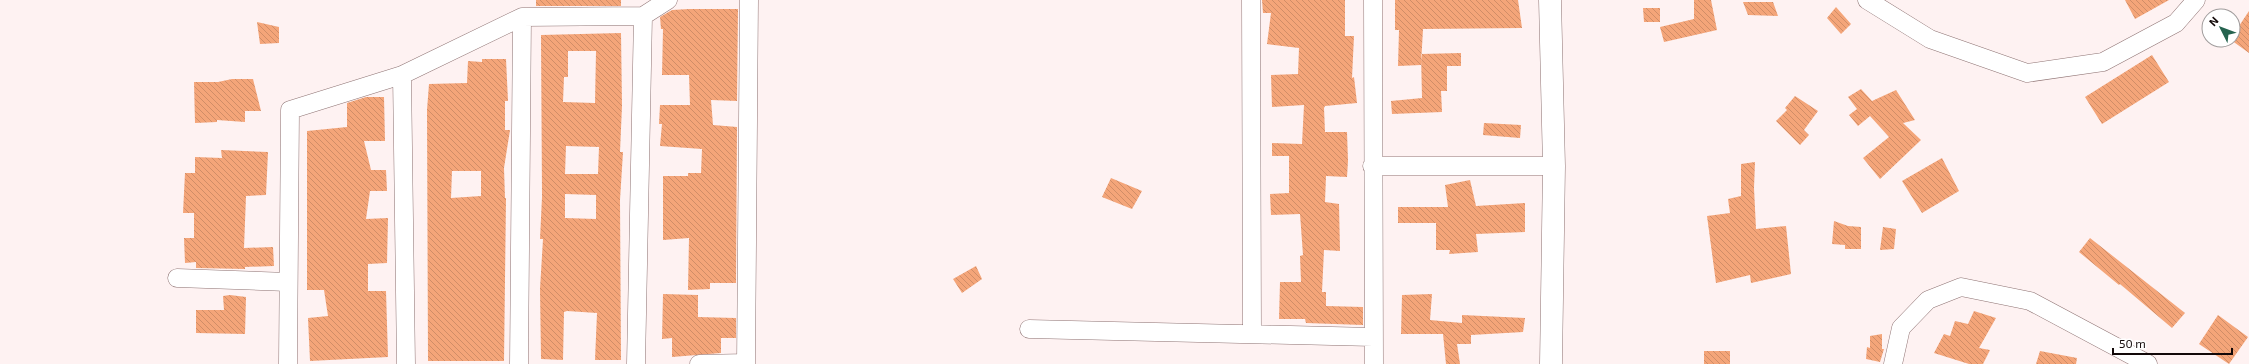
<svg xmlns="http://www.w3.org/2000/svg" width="2249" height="364" font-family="'Exo 2',sans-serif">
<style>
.building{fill:url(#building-back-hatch);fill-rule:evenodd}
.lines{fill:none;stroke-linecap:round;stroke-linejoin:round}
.street-casing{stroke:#8e7373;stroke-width:19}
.secondary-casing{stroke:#8e7373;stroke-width:23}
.street{stroke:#fff;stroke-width:18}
.secondary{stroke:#fff;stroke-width:22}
</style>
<defs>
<pattern id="building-back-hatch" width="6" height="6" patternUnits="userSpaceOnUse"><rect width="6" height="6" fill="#f4a579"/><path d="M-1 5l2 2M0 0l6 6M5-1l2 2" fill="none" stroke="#d08d67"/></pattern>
</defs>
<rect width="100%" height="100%" fill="#fef2f2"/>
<!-- building -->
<path class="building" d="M536 0H621V6H536Z
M1262 0H1345V36H1354L1352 78 1354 77 1357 103 1325 106 1324 108 1325 132H1347L1348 161 1347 177 1326 176 1325 202 1339 204 1340 251 1324 250 1322 292H1326V306L1363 307V325L1306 323 1305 319H1279L1280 282H1301L1300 256 1303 255 1300 214 1271 215 1270 194 1289 193V156H1272V143L1302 144 1304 105 1272 107 1271 75 1298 74 1299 48 1267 44 1271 13H1263Z
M1395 0H1518L1522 28 1423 29 1421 65 1398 66 1399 30H1395Z
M1694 0H1711L1717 30 1664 42 1660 27 1694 19Z
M2125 0H2169L2135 19Z
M1743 2H1773L1778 16 1748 15Z
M1836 7 1851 24 1841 34 1827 18Z
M1643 8H1660V22H1644Z
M689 9H738L737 101 711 100 713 125 737 127 736 283H710V289L688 290 689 238 663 240V176H688V173H701L702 149 660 146 662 124H659L660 105H690L689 75H662L663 29H661L660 17 672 10Z
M2249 11V53L2231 40H2233V35Z
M257 22 279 27V43L260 44Z
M621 33 622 106 620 152H623L620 200 621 360H595L597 313 567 311 564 312 563 360 541 359 540 289 543 239H540L542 197 541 35ZM568 51H596L595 103 563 102 564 77H568ZM566 146 599 147 598 174H565ZM565 194 596 195V219L565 218Z
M1461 53V66H1447V91H1441L1442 112 1392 114 1391 101 1422 98 1421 54Z
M2152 55 2169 82 2102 124 2085 97Z
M482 59H506L508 101H505V130H510L504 168 505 198H506L504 361H428L427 110 429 84 467 83 468 61 482 62ZM452 171H481V196L451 198Z
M232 79H253L261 111H245V122L217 120V122L195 123 194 82H218Z
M1861 89 1872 101 1896 90 1915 120 1903 123 1921 140 1880 179 1863 158 1889 137 1870 116 1858 126 1849 115 1857 109 1848 97Z
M1795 96 1818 111 1804 130 1809 135 1800 145 1776 121 1787 110 1785 108Z
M366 97H384L385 141H364L371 170H386L387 191H370L366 219 388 218 387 263 368 264V291H386L388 357 310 361 308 318 328 316 324 290H307V131L347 127V103Z
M1484 123 1521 125 1520 138 1483 135Z
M221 150 268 152 266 195 246 196 244 248 273 247 274 266 245 267V269L196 268V262L185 263 184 238H194V213H183L185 173H195V157L222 158Z
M1942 158 1959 191 1922 213 1902 181Z
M1755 162 1754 188 1756 229 1786 226 1791 274 1751 283 1750 275 1716 283 1707 216 1730 213 1728 199 1741 196V164Z
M1111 178 1142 191 1132 209 1102 197Z
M1470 180 1476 206 1525 203V232L1476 234 1478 252 1449 254 1450 250H1436V223H1398V207H1448L1445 185Z
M1834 221 1848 226 1861 227V249H1845V245L1832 244Z
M1883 227 1896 229 1894 249 1880 250Z
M2090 238 2185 313 2172 328 2120 284 2119 285 2079 252Z
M976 266 982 279 962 293 953 279Z
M663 294 698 295V317L736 318V338H721V353L672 357V338L662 339Z
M1432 294 1430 320 1462 323V315L1525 318 1523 332 1471 335V344H1457L1460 364H1446L1443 334H1401L1402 295Z
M230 295 246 297 245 334 196 333V310H224L223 296Z
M1974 311 1996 318 1979 348 1990 350 1983 364H1969L1934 353 1944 334 1950 336 1955 321 1968 324Z
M2218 315 2248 337 2229 364 2199 344Z
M1882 334V349H1884L1880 362 1866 359 1867 347 1870 348V336Z
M1704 351H1730V364H1704Z
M2040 351 2077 358 2076 364H2036Z"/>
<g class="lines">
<!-- street casing -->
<g class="street-casing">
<path id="street" d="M1251 0 1252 334
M1373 0 1374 364
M1867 0 1930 39 2027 73 2103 62 2176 23 2196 0
M402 75 406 364
M1372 166H1554
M177 278 288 282
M1029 329 1373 337
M288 364 290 110 402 75 522 17 643 16 668 0
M519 364 522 17
M636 364 643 16
M699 364 746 363
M746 364 749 0
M1893 364 1901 328 1928 300 1961 287 2030 301 2148 364"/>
</g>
<!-- secondary casing -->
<g class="secondary-casing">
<path id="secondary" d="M1550 0 1554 166 1551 364"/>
</g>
<!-- street -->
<use href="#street" class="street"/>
<!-- secondary -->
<use href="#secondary" class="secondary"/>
</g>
<!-- north arrow -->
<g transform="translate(2221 28) rotate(312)"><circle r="19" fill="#ffffff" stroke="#a09c9c"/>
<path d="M0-3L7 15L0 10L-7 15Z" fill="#25634f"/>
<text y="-6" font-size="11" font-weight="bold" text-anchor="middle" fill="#120808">N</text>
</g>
<!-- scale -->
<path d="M2113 348v6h119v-6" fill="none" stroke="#120808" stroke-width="2"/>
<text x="2119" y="348" font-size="12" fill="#120808" stroke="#ffffff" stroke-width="3" paint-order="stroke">50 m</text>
</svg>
